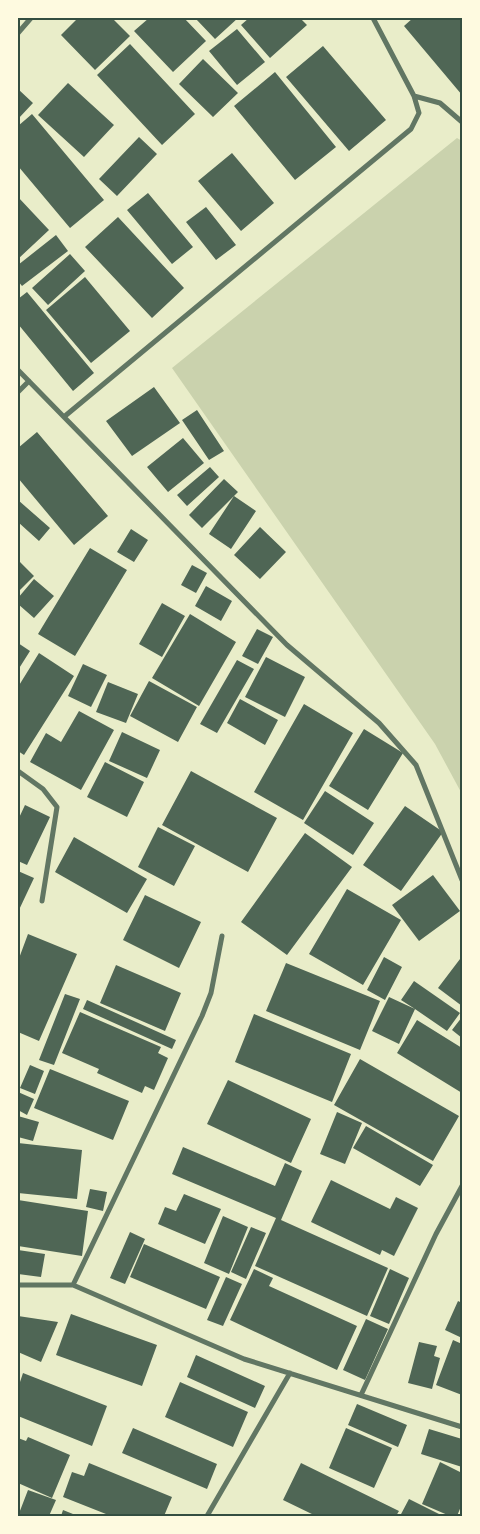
<svg xmlns="http://www.w3.org/2000/svg" width="480" height="1534" font-family="'Open Sans',sans-serif">
<style>
.green{fill:#cad2ad}
.building{fill:#4f6655}
.lines{fill:none;stroke-linecap:round;stroke-linejoin:round}
.minor{stroke:#617663;stroke-width:5}
.neatline{fill:none;stroke:#344e41;stroke-width:2}
</style>
<rect width="100%" height="100%" fill="#e9edc9"/>
<!-- green -->
<path class="green" d="M457 138 462 141V794L435 744 172 368Z"/>
<!-- building -->
<path class="building" d="M78 18H112L130 36 95 70 61 35Z
M149 18H184L206 41 173 72 134 31Z
M198 18H238L215 39 196 19Z
M249 18H300L307 25 270 58 241 25Z
M413 18 462 19V95L404 26Z
M237 29 265 62 237 85 209 51Z
M130 44 195 114 162 145 97 75Z
M323 46 386 120 349 151 286 77Z
M203 59 238 93 213 117 179 84Z
M275 72 336 147 295 180 234 106Z
M68 83 114 125 84 157 38 115Z
M18 89 33 103 18 119Z
M32 114 104 200 70 228 18 166V126Z
M139 137 157 154 117 196 99 179Z
M232 153 274 203 241 231 198 181Z
M148 193 193 247 172 264 127 210Z
M18 197 49 230 18 259Z
M206 207 236 245 216 260 186 222Z
M118 217 184 288 152 318 85 247Z
M56 235 68 251 22 286 18 281V265Z
M70 254 85 271 48 305 32 288Z
M85 277 130 331 91 363 46 310Z
M27 292 94 373 73 391 18 324V299Z
M154 387 180 423 132 456 106 421Z
M197 410 224 451 209 460 182 420Z
M37 432 108 516 74 545 18 478V448Z
M183 438 204 463 168 492 147 467Z
M210 467 219 477 187 506 177 495Z
M224 479 238 492 202 528 189 515Z
M234 496 256 511 231 549 209 534Z
M18 500 50 528 39 541 18 522Z
M260 527 286 552 260 579 234 555Z
M131 529 148 540 134 562 117 552Z
M90 548 127 570 75 656 38 634Z
M20 562 34 576 18 592V565Z
M192 565 207 573 196 593 181 585Z
M34 579 54 596 34 618 18 604V598Z
M206 586 232 601 221 621 195 606Z
M162 603 185 616 162 657 139 644Z
M190 614 236 642 199 706 152 678Z
M257 629 273 637 258 664 242 656Z
M18 643 30 651 18 670Z
M39 653 74 676 24 755 18 751V687Z
M266 657 305 677 285 717 245 697Z
M237 660 254 669 217 733 200 724Z
M83 664 107 675 91 707 68 696Z
M149 681 197 707 178 742 130 716Z
M108 682 138 694 126 723 96 712Z
M240 699 278 720 265 745 227 723Z
M304 704 353 733 303 820 254 792Z
M79 711 114 730 81 790 30 762 46 733 61 742Z
M364 729 403 753 368 810 329 786Z
M122 732 160 750 147 778 109 761Z
M105 762 144 782 127 817 87 797Z
M191 771 277 818 248 872 162 825Z
M325 791 374 823 353 855 304 823Z
M25 805 50 817 27 865 18 861V820Z
M405 806 443 832 401 891 363 865Z
M158 827 195 846 174 886 138 867Z
M305 833 352 867 287 955 241 922Z
M74 837 147 879 127 913 55 872Z
M18 871 34 878 18 912Z
M433 875 460 911 419 941 392 905Z
M347 889 401 920 363 985 309 954Z
M145 895 201 922 179 968 123 940Z
M28 934 77 954 39 1041 18 1032V961Z
M384 957 402 967 385 1000 367 990Z
M460 959 462 961V1006L438 988Z
M286 963 380 1001 360 1050 266 1011Z
M116 965 181 993 165 1031 100 1003Z
M414 981 460 1013 447 1031 415 1009 399 1044 372 1031 389 997 415 1009 401 1000Z
M65 994 80 999 54 1065 39 1060Z
M87 1000 176 1040 172 1049 83 1009Z
M80 1012 161 1047 158 1053 168 1058 154 1090 145 1086 142 1093 97 1073 99 1069 62 1053Z
M254 1014 351 1054 332 1102 235 1062Z
M462 1017V1038L452 1030Z
M417 1020 462 1048V1093L397 1053Z
M360 1059 459 1116 433 1161 334 1105Z
M30 1065 44 1071 35 1094 20 1088Z
M50 1069 129 1101 113 1140 34 1108Z
M228 1080 311 1119 291 1163 207 1124Z
M18 1092 34 1099 27 1115 18 1110Z
M337 1112 362 1123 345 1164 320 1154Z
M18 1116 39 1122 33 1141 18 1137Z
M366 1126 433 1165 420 1186 353 1148Z
M18 1143 82 1150 77 1199 18 1193Z
M183 1147 275 1186 285 1163 302 1171 281 1220 388 1268 367 1316 255 1266 276 1218 172 1174Z
M331 1180 390 1209 396 1197 418 1208 394 1256 382 1250 380 1255 311 1222Z
M90 1189 107 1192 103 1211 86 1207Z
M184 1194 221 1209 205 1244 158 1224 165 1207 176 1211Z
M18 1200 88 1211 82 1256 18 1246Z
M223 1216 248 1227 229 1274 204 1263Z
M251 1227 266 1233 246 1279 231 1272Z
M130 1232 145 1239 125 1284 110 1278Z
M144 1244 220 1277 206 1309 130 1277Z
M18 1250 45 1254 41 1277 18 1274Z
M254 1269 273 1278 269 1286 357 1326 337 1370 230 1320Z
M390 1269 409 1278 389 1324 370 1316Z
M226 1277 242 1284 223 1326 207 1320Z
M458 1301 462 1303V1338L445 1330Z
M71 1314 157 1345 142 1386 56 1355Z
M18 1316 58 1322 41 1362 18 1352Z
M366 1319 388 1329 365 1380 343 1370Z
M453 1340 462 1344V1395L436 1385Z
M419 1342 437 1346 434 1356 440 1358 432 1389 408 1383Z
M196 1355 265 1386 255 1408 187 1377Z
M23 1373 107 1406 92 1446 18 1416V1388Z
M180 1382 248 1412 233 1447 165 1417Z
M357 1404 407 1425 398 1447 348 1425Z
M133 1428 217 1464 207 1489 122 1453Z
M346 1428 392 1448 374 1488 329 1468Z
M429 1429 462 1439V1467L421 1454Z
M28 1437 70 1455 52 1498 18 1483V1438L26 1441Z
M440 1462 462 1473V1504L457 1516H450L422 1504Z
M89 1463 172 1497 164 1516H111L63 1497 72 1472 84 1476Z
M301 1463 399 1511 396 1516H316L283 1500Z
M28 1490 56 1500 49 1516H18Z
M409 1499 443 1516H400Z
M63 1510 78 1516H61Z"/>
<g class="lines">
<!-- minor -->
<path class="minor" d="M18 33 31 18
M414 96 440 103 462 122
M18 370 287 645 379 723 416 765 462 880
M18 392 29 381
M65 416 411 129 419 113 414 96 373 18
M18 771 43 789 57 807 42 901
M18 1285H73L244 1359 462 1427
M73 1285 202 1016 211 993 222 936
M361 1395 436 1234 462 1186
M207 1516 290 1373"/>
</g>
<!-- border -->
<rect width="480" height="1534" fill="none" stroke="#fefae0" stroke-width="38"/>
<rect x="19" y="19" width="442" height="1496" class="neatline"/>
</svg>
